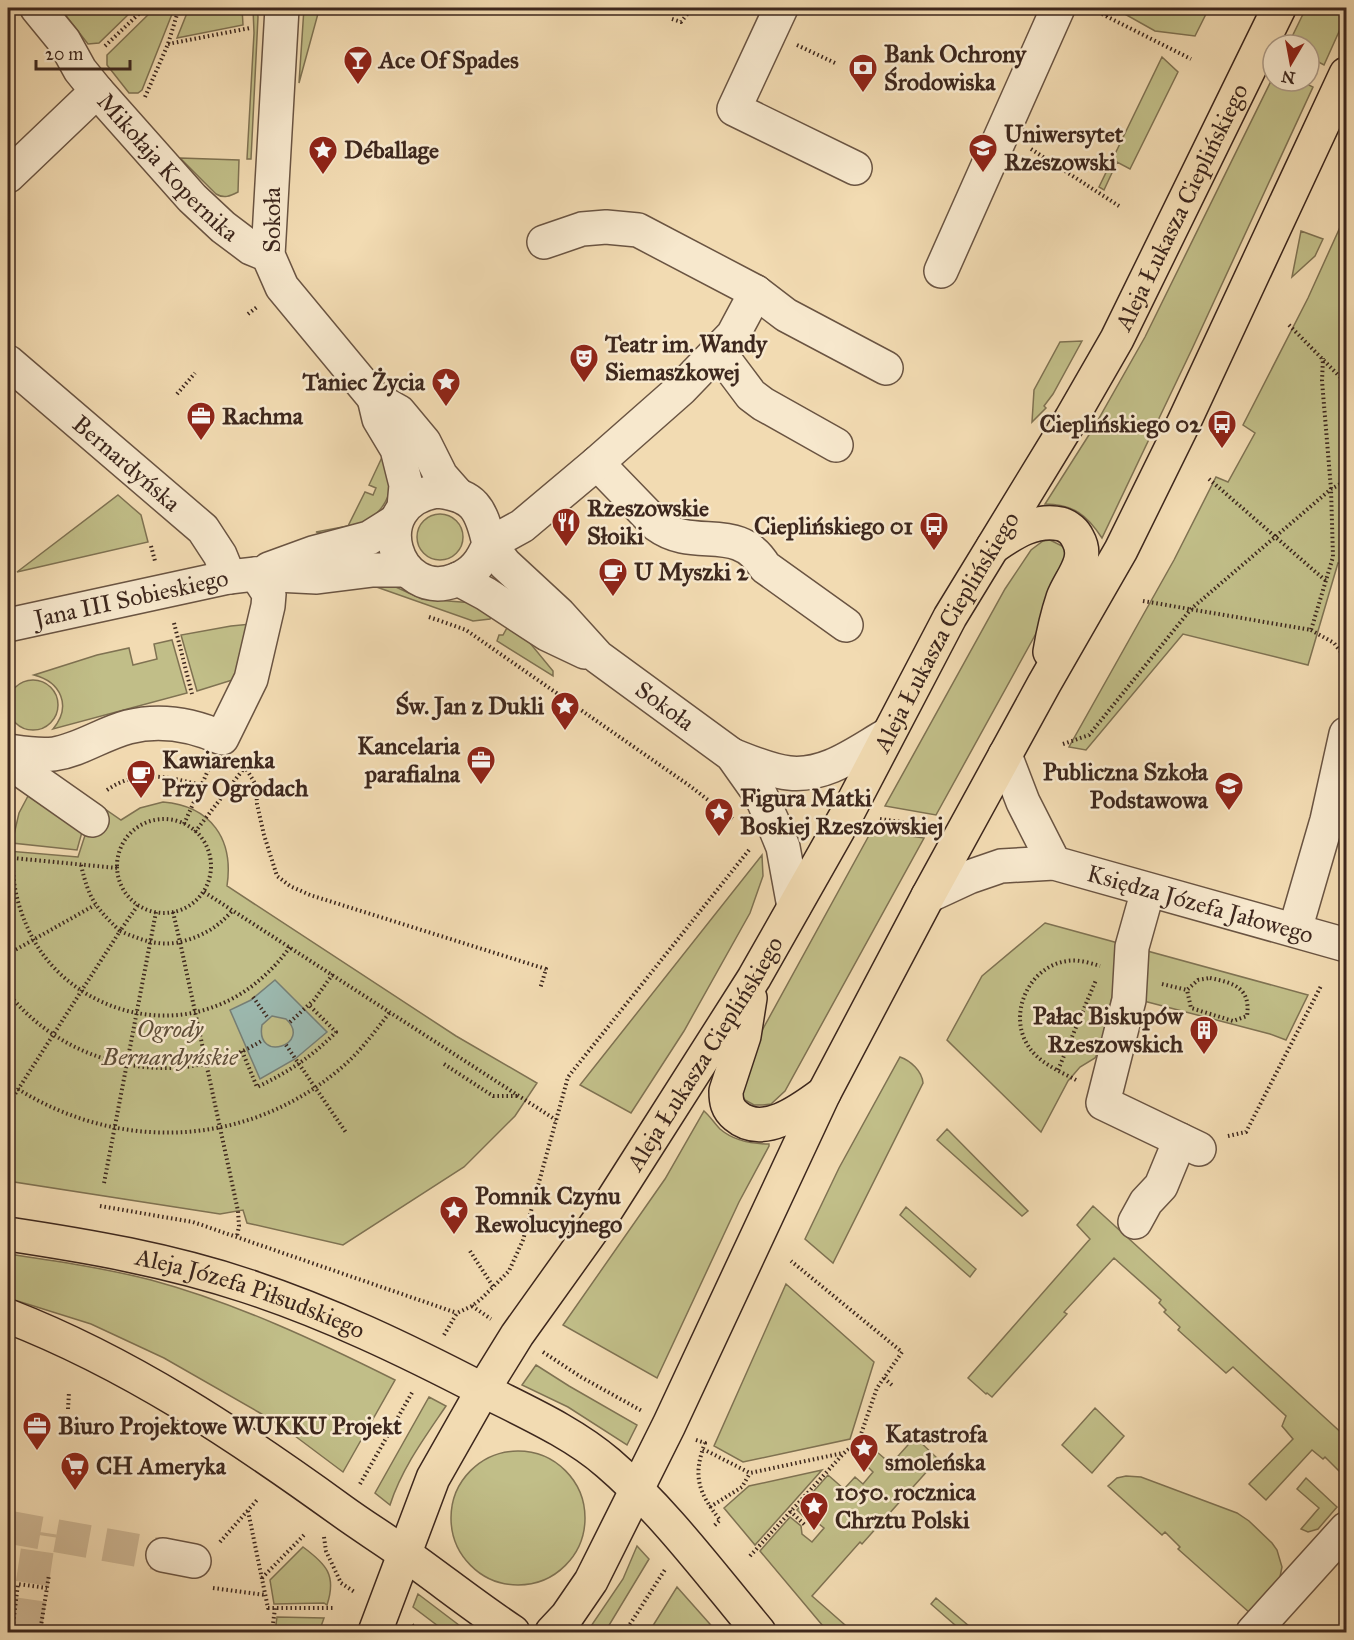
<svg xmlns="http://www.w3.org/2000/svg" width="1354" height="1640" font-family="'IM FELL Great Primer',serif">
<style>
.green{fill:#c1be88;stroke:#7f7252;stroke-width:1.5}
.water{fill:#9cbab1;stroke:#767f76;stroke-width:1.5;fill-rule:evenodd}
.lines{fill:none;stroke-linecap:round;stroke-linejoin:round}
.minor-tunnel{stroke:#ceb794;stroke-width:33;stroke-dasharray:33 16;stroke-linecap:butt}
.minor-casing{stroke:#6a5442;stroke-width:36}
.major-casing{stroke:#3d271d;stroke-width:36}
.path{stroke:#3d271d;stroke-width:4;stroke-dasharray:1.5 3;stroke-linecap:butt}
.minor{stroke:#f7e8cd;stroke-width:33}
.major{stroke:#f2dbb2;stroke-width:33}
.labels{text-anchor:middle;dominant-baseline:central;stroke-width:5;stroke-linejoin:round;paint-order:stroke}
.poi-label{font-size:24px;font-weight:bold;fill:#3d271d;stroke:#f7e8cd;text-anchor:start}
.street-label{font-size:24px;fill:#3d271d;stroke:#f7e8cd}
.park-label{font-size:24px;font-style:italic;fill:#5e4d38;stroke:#f7e8cd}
</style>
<rect width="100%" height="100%" fill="#f2dbb2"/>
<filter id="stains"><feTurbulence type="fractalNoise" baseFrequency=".00333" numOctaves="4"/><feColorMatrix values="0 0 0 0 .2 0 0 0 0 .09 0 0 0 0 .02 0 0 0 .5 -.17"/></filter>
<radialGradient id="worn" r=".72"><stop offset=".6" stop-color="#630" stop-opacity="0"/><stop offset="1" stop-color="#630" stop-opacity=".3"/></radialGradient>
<!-- green -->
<path class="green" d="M60 8H135L99 43 88 44Z
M155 8 174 9 142 90 138 93H129L107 65V55Z
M189 8H242L243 25 177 38Z
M253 8H257L258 17 251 159H247L254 33Z
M304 8 319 10 299 83Z
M1114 8H1209L1195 36 1155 31Z
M1306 8H1346V16L1324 65 1309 57V45H1288Z
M1162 57 1178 72 1130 169 1117 162 1104 190 1099 187Z
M1273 77V81H1301L1313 87 1192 349 1102 538C1087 515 1073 504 1045 504L1094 427 1145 337Z
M180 158 239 160 238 192C230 196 224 199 216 194Z
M1346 214V565L1338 563 1308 665 1183 634 1086 750 1069 747 1174 560 1216 477 1228 482 1255 433 1243 425 1308 298Z
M1301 231 1323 239 1315 256 1292 277Z
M1082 341 1053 394 1044 406 1046 408 1032 422 1034 390 1060 342Z
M384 453C387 460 392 468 392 475 393 514 351 541 316 532L348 526 365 492 373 495 376 488 369 485Z
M118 495 141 515 148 542 17 572Z
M417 537a23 23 0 1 1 46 0a23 23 0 1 1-46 0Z
M1050 540 1066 548 1071 570 936 815 885 806 1005 589 1031 550 1043 541Z
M387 583 422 599 474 603 493 615 490 619 473 621 368 584Z
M251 624 242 677 197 691 181 635 231 626Z
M508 626 525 637 553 671V676L497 641 499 635H503Z
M172 640 187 693 53 729C72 706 61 682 34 675L97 655 129 648 133 665 157 659 154 644Z
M8 705a25 25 0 1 1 50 0a25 25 0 1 1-50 0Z
M28 796 82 832 77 850 12 843 19 813Z
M163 802C211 806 234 839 227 886L456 1036 537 1083 515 1116 464 1167 343 1245 247 1223 243 1210 220 1214 8 1181V851L78 857 88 826 102 807 121 820 140 808Z
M872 830 924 838 785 1091 771 1104 763 1105H754L745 1100 740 1092 742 1067Z
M762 855 763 876 750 913 684 1031 631 1113 580 1085Z
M1045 923 1308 995 1286 1040 1270 1034 1113 993 1101 1046 1095 1058 1080 1067 1068 1081 1041 1132 947 1040 982 976Z
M900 1057C911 1061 922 1071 923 1083L833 1263 805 1239 839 1168Z
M704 1111C710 1116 714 1123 720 1129 734 1141 751 1144 769 1144V1146L739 1202 657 1378 563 1325 665 1179Z
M947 1129 1028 1211 1022 1216 937 1140Z
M1093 1206 1346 1437V1478L1325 1457 1323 1459 1312 1450 1266 1500 1249 1484 1293 1439 1282 1426 1286 1416 1233 1367 1226 1373 1178 1330 1180 1327 1164 1312 1166 1310 1159 1303 1161 1300 1114 1258 1064 1312 1067 1314 992 1397 987 1393 986 1394 968 1378 1090 1239 1077 1225Z
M906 1207 976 1269 970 1277 900 1215Z
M8 1254C55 1261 104 1268 151 1280 236 1303 317 1341 395 1380L343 1472 291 1433 260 1413 164 1358 91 1324 8 1298Z
M786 1284 874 1362 850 1439 743 1462 714 1446Z
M536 1365 569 1386 637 1425 627 1445 568 1407 522 1385Z
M429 1397 446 1406C425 1437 402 1468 390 1505L375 1493Z
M1095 1408 1124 1436 1092 1473 1062 1445Z
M915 1437 938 1459 862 1544 860 1542 812 1596 853 1632H828L760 1551 790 1517 801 1526 802 1534 812 1542 824 1528 813 1519 807 1520 797 1510 828 1475 844 1489 855 1477 863 1484 873 1472 866 1465 877 1452 891 1464Z
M451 1518a67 67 0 1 1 134 0a67 67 0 1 1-134 0Z
M822 1470 755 1545 724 1508 749 1486Z
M1126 1476 1141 1477 1237 1513 1249 1521 1272 1543 1277 1550 1282 1567 1279 1582 1250 1613 1178 1549 1180 1547 1165 1532 1162 1535 1108 1486 1117 1478Z
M1306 1478 1337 1507 1318 1529 1308 1532 1301 1529 1319 1508 1297 1489Z
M637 1546 649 1559 605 1632H587L623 1579Z
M303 1547C326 1564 337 1575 327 1605L324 1603 274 1604 270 1580Z
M677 1587 717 1632H649Z
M418 1594 468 1632H446L413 1607Z
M936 1598 976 1632H963L931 1604Z
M277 1617 324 1618 319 1632H275Z"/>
<!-- water -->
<path class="water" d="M275 980 327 1032 295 1059 260 1079 230 1010 251 1000ZM272 1016 286 1019C313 1044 255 1064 262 1025Z"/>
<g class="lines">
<!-- minor-tunnel -->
<path class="minor-tunnel" d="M8 1527 163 1555
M25 1632 40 1532"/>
<!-- minor casing -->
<g class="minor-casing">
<g id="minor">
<path id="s1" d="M37 8 64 41 80 70 97 91 192 198 223 227 251 248 268 255"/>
<path d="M282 8 268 255 282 287 374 398 399 412 424 442 441 476 456 493"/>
<path d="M781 8 734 109 855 168"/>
<path d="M8 176 97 91"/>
<path d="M544 242 582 229 606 227 638 230 756 292 786 315 886 368"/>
<path d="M941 271 1058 8"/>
<path d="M718 351 751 395 763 404 836 445"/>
<path id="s2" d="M8 362 203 529 220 555 229 577"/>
<path d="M374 398 379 419 397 449 406 485 404 507"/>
<path d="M597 463 657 525C695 553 738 521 765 567L846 625"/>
<path d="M437 491C474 495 481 508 489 544 482 561 474 573 456 580 396 604 363 503 437 491Z"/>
<path id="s3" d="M489 544 505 564 559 614 598 657 732 755 761 796 774 825 783 847 794 907"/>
<path d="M489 544 522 526 597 463 681 389 733 335 756 292"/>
<path d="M269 569 313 553 369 538 396 521"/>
<path d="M458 579 486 594 547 634 585 652"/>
<path id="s4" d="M8 625 229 577 256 574 317 577 373 570H407"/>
<path d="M8 751C22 753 39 756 54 754 80 750 102 734 128 727 160 719 193 725 222 738L251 679 268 606 269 594 256 574"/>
<path d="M732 755C750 762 770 771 789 773 826 777 857 752 887 735"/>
<path d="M1005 755 1023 802 1054 863"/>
<path d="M8 761 92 820"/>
<path d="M1148 890 1132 947 1129 1000 1103 1103 1199 1149"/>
<path id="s5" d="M928 896 969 877 1001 866 1054 863 1346 945"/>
<path d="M1295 930 1327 820 1346 734"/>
<path d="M1135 1222 1146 1202 1161 1186 1180 1140"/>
<path d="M163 1555 194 1561"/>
<path d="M1253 1632 1346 1529"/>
</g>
</g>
<!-- major casing -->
<g class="major-casing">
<g id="major">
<path d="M993 547C1013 533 1036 518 1061 524 1068 526 1075 532 1078 539 1090 560 1070 579 1063 598 1057 616 1053 634 1050 652"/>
<path d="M750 998 744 1036 726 1091C726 1101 727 1109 736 1116 763 1139 801 1110 824 1093"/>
<path id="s6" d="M8 1234C88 1246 169 1260 247 1286 329 1313 406 1350 483 1390 526 1412 572 1432 608 1463 664 1511 712 1576 759 1632"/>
<path d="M8 1316C129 1363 237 1435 342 1511 364 1527 387 1541 409 1557 444 1582 478 1609 513 1632"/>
<path id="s7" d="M375 1632 433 1478 483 1390 517 1335 605 1212 754 978 847 814 950 617 1071 419 1117 339 1279 8"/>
<path d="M552 1632 567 1616 591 1581 669 1425 824 1093 928 896 1044 684 1121 550 1184 422 1346 74"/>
</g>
</g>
<!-- path -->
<path class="path" d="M1090 8 1191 59
M1106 16 1110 8
M672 19 681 22 689 12 684 8
M168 44 250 28
M797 45 835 63
M105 46 145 8
M145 97 168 44 179 8
M1031 149 1119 206
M248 314 257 307
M1289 325 1346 383
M177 394 195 373
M1209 479 1326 581
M151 546 155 561
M1143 601 1311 630 1333 557 1331 489 1322 381 1323 358
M429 617 466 630 690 786 734 820
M174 623 192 694
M1311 630 1334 643 1346 659
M1063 744 1089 735 1191 609 1331 489 1346 481
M242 762 256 785 257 804 264 835 277 876 290 886 310 895 546 969 540 989
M107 790C137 769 169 777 201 785
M880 819 929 826
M117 866a47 47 0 1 1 94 0a47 47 0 1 1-94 0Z
M184 824 210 766
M195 832 245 767
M81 865C89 899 95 907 120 931L138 905
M117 868 13 858C12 887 19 911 32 937 66 1001 147 1033 216 1006 246 995 272 972 290 947
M204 892 556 1120
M173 912 180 942C203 936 217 928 233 910
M8 954 95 905
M1210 978C1234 983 1251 988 1247 1016L1233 1021 1191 1008 1187 990 1198 980Z
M1162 984 1187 990
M8 993C54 1051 131 1079 204 1064 225 1060 245 1051 263 1040
M253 997 268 1018
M290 1022 314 1000 333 974
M286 1045 347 1134
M242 1051 257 1087C287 1073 313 1056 336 1032L309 1005
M444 1064 493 1096H518
M1058 1070 1096 980
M1076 1080C1059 1071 1037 1062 1027 1044 1008 1012 1030 966 1067 961 1078 959 1090 963 1100 966
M18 1089C117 1151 242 1148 335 1073 357 1056 373 1034 390 1012
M8 1105 120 931C139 939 158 947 180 942L238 1211 239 1226 237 1236
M1228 1136 1246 1132 1321 986
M104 1183 156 912
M100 1206 193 1222 457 1313
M470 1251 494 1288
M472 1306 491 1319
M444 1335 457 1313 472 1306 481 1299 509 1271 523 1240 568 1077 749 850
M543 1352 581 1377 642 1411
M884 1378 894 1387
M68 1409 69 1392
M696 1440 705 1443C692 1477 699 1493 720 1520L713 1527
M703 1449 750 1473 843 1453
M360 1484 413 1391
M710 1507 742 1487 750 1473
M248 1511 268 1608H333
M790 1511 806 1526
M324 1537 326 1551 341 1583 356 1593
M220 1542 257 1500
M750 1556 844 1453 859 1440 877 1388 902 1352 791 1261
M262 1578 305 1534
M213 1588 265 1595
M412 1625 421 1632
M12 1632 18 1584 47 1588
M40 1632 49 1575
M272 1632 275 1608
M625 1632 666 1568"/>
<!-- minor -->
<use href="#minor" class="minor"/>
<!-- major -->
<use href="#major" class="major"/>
</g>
<!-- icons -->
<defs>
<g id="bar-pin" transform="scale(1.5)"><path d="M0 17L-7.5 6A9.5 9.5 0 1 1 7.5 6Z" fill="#8f2418" stroke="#f7e8cd"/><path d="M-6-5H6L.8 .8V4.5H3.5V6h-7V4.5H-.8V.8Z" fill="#fff"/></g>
<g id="bank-pin" transform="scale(1.5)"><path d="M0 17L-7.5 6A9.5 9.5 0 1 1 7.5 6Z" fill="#8f2418" stroke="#f7e8cd"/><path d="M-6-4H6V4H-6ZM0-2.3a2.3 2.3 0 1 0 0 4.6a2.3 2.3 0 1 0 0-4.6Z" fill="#fff"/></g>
<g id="university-pin" transform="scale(1.5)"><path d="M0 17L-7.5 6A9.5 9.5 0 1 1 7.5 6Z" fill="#8f2418" stroke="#f7e8cd"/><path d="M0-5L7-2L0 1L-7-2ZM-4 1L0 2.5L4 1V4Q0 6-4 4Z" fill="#fff"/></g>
<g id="sight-pin" transform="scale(1.5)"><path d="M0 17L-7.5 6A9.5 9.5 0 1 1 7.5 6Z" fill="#8f2418" stroke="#f7e8cd"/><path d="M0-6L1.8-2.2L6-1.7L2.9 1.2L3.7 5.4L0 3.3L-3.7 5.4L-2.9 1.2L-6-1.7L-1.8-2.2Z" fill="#fff"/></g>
<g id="theatre-pin" transform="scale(1.5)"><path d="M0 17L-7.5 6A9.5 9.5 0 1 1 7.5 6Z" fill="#8f2418" stroke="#f7e8cd"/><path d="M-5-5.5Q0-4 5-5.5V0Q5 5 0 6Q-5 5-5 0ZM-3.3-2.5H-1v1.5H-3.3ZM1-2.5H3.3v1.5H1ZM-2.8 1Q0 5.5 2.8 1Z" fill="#fff"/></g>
<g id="office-pin" transform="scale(1.5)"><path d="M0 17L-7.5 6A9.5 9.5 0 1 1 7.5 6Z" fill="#8f2418" stroke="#f7e8cd"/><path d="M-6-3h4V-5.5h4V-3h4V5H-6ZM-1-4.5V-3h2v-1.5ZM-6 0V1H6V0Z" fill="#fff"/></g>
<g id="bus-pin" transform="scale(1.5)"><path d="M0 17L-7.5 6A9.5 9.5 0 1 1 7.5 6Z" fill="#8f2418" stroke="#f7e8cd"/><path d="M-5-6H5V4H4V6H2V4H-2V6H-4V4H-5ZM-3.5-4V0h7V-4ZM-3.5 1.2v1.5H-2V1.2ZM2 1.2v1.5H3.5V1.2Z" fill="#fff"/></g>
<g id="restaurant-pin" transform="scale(1.5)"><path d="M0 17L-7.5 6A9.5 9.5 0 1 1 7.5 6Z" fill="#8f2418" stroke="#f7e8cd"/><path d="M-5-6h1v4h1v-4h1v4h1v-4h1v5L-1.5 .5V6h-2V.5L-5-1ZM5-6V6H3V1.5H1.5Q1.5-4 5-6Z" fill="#fff"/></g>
<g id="cafe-pin" transform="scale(1.5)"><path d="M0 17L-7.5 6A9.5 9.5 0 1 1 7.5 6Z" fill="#8f2418" stroke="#f7e8cd"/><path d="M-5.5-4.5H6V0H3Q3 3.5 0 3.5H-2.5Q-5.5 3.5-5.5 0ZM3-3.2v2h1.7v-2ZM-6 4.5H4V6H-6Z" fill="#fff"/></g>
<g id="school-pin" transform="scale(1.5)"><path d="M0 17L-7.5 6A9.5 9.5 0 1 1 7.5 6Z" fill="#8f2418" stroke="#f7e8cd"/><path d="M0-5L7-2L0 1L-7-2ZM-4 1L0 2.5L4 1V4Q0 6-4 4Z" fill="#fff"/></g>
<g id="building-pin" transform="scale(1.5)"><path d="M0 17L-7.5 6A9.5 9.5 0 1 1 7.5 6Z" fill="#8f2418" stroke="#f7e8cd"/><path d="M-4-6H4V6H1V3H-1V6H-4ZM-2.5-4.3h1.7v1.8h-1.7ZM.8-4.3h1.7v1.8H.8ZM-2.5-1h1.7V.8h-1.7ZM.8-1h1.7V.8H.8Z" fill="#fff"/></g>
<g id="supermarket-pin" transform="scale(1.5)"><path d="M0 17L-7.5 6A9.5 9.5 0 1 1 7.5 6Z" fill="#8f2418" stroke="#f7e8cd"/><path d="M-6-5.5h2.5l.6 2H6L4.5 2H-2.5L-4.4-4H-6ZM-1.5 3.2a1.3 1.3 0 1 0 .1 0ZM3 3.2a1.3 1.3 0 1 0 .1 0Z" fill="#fff"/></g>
</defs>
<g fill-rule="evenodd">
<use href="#bar-pin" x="358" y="60"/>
<use href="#bank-pin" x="863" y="68"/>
<use href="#university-pin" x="983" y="148"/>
<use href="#sight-pin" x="323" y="150"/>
<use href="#theatre-pin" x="584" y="358"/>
<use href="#sight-pin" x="446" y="382"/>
<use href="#office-pin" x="201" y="416"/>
<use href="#bus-pin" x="1222" y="424"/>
<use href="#restaurant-pin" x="566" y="522"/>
<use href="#bus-pin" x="934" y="526"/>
<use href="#cafe-pin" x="613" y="572"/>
<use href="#sight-pin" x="565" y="706"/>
<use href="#office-pin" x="481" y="760"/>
<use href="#cafe-pin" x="141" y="774"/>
<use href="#school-pin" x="1229" y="786"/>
<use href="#sight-pin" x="719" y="812"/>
<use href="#building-pin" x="1204" y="1030"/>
<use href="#sight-pin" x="454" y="1210"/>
<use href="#office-pin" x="37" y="1426"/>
<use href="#sight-pin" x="864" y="1448"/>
<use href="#supermarket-pin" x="75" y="1466"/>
<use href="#sight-pin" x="814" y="1506"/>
</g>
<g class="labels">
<!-- poi labels -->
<g class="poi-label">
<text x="884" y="54">Bank Ochrony<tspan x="884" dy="28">Środowiska</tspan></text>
<text x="379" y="60">Ace Of Spades</text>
<text x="1004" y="134">Uniwersytet<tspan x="1004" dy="28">Rzeszowski</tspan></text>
<text x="344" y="150">Déballage</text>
<text x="605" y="344">Teatr im. Wandy<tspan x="605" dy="28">Siemaszkowej</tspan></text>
<text x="425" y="382" text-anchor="end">Taniec Życia</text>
<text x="222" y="416">Rachma</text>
<text x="1201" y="424" text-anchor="end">Cieplińskiego 02</text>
<text x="587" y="508">Rzeszowskie<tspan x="587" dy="28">Słoiki</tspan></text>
<text x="913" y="526" text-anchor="end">Cieplińskiego 01</text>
<text x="634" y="572">U Myszki 2</text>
<text x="544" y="706" text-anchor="end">Św. Jan z Dukli</text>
<text x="460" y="746" text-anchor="end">Kancelaria<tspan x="460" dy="28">parafialna</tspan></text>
<text x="162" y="760">Kawiarenka<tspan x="162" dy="28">Przy Ogrodach</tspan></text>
<text x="1208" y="772" text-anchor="end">Publiczna Szkoła<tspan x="1208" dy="28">Podstawowa</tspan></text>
<text x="740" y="798">Figura Matki<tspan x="740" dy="28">Boskiej Rzeszowskiej</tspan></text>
<text x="1183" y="1016" text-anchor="end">Pałac Biskupów<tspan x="1183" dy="28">Rzeszowskich</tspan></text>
<text x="475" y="1196">Pomnik Czynu<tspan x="475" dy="28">Rewolucyjnego</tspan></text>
<text x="58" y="1426">Biuro Projektowe WUKKU Projekt</text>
<text x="885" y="1434">Katastrofa<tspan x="885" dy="28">smoleńska</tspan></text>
<text x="96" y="1466">CH Ameryka</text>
<text x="835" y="1492">1050. rocznica<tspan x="835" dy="28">Chrztu Polski</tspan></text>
</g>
<!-- street labels -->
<g class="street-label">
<text stroke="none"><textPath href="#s1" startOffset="207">Mikołaja Kopernika</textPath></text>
<text stroke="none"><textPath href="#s7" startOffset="1641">Aleja Łukasza Cieplińskiego</textPath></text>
<text transform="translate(272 220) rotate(-90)">Sokoła</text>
<text stroke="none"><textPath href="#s2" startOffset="156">Bernardyńska</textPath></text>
<text stroke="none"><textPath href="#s4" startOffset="126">Jana III Sobieskiego</textPath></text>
<text stroke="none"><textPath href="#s7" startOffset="1155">Aleja Łukasza Cieplińskiego</textPath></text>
<text stroke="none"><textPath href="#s3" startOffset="240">Sokoła</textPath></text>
<text stroke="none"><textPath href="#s5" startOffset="284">Księdza Józefa Jałowego</textPath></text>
<text stroke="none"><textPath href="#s7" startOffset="669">Aleja Łukasza Cieplińskiego</textPath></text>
<text stroke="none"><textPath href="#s6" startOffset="250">Aleja Józefa Piłsudskiego</textPath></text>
</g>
<!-- park labels -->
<g class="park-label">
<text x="170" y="1029">Ogrody<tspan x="170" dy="28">Bernardyńskie</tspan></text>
</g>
</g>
<!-- margin -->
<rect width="1354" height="1640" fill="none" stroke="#f2dbb2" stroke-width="30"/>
<rect x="9" y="9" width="1336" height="1622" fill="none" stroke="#3d271d" stroke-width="3"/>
<rect x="15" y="15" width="1324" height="1610" fill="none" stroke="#3d271d" stroke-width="1.5"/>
<!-- north arrow -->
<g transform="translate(1291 63) rotate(190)"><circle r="28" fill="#f7e8cd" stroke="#ad9b87" stroke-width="1.5"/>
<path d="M0-4.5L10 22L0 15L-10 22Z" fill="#8f2418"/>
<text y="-9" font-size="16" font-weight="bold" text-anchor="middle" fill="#3d271d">N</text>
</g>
<!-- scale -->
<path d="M36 60v9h94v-9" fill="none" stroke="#3d271d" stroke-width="3"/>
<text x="45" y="60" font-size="18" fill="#3d271d" stroke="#f7e8cd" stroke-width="4.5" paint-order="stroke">20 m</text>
<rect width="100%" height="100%" filter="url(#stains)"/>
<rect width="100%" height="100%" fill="url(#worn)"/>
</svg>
